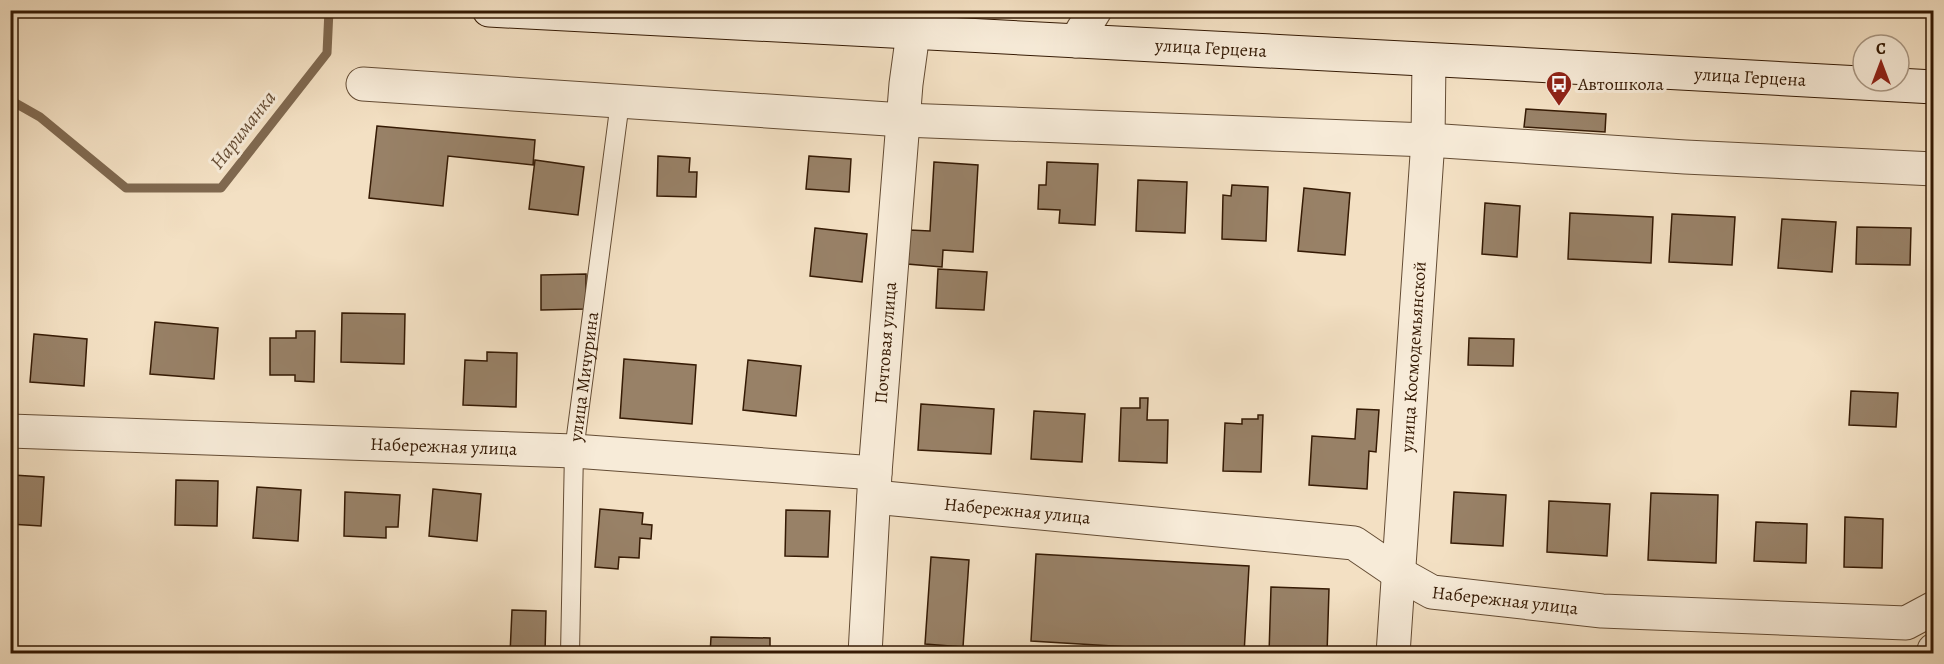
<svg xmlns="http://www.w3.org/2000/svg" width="1944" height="664" font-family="Alegreya,serif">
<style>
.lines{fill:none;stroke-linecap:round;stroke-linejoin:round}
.stream{stroke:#806950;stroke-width:9}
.building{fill:#988167;stroke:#351a04;stroke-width:1.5}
.service-casing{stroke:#644c34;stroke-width:20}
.minor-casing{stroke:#644c34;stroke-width:35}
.secondary-casing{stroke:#351a04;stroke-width:35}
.service{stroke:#f7ebd8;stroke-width:18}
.minor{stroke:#f7ebd8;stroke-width:33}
.secondary{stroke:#f7ebd8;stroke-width:33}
.labels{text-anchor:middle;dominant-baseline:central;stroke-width:6;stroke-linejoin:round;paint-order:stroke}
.street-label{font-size:18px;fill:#351a04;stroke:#f7ebd8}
.poi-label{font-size:18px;fill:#351a04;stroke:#f7ebd8;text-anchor:start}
.water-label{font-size:20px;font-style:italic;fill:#674e36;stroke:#f7ebd8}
</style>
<rect width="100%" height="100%" fill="#f3e0c3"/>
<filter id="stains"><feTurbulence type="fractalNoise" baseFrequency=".00333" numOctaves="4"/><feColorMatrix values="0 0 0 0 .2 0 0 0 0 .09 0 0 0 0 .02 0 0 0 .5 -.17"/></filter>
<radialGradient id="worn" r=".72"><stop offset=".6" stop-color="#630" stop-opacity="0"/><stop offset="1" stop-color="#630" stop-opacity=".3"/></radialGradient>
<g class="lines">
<!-- stream -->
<path class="stream" d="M10 100 40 117 126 188H221L327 53 329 10"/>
</g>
<!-- building -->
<path class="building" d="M1526 109 1606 114 1605 132 1524 127Z
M377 126 535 140 533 165 448 156 443 206 369 198Z
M658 156 690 158 689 172H697L696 197 657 196Z
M809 156 851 159 849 192 806 189Z
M535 160 584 167 578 215 529 209Z
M934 162 978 165 973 252 943 250 942 267 907 264 910 230 930 231Z
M1047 162 1098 164 1095 225 1059 223 1060 210 1038 209 1039 185H1046Z
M1138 180 1187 182 1185 233 1136 231Z
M1232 185 1268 187 1266 241 1222 239 1223 195 1231 196Z
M1304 188 1350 193 1345 255 1298 251Z
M1485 203 1520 206 1517 257 1482 254Z
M1570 213 1653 217 1651 263 1568 259Z
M1672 214 1735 217 1732 265 1669 262Z
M1782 219 1836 222 1832 272 1778 268Z
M1857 227 1911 228 1910 265 1856 264Z
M815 228 867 234 862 282 810 276Z
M938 269 987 272 984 310 936 308Z
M586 274V309L541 310V275Z
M342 313 405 314 404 364 341 362Z
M155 322 218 328 214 379 150 374Z
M296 331H315L314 382 295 381V375H270V338H296Z
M34 334 87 339 84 386 30 382Z
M1469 338 1514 339 1513 366 1468 365Z
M487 352 517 353 516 407 463 405 465 360 487 361Z
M624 359 696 365 692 424 620 418Z
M748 360 801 366 796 416 743 410Z
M1851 391 1898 393 1896 427 1849 425Z
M1140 398H1148L1147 420H1168L1167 463 1119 461 1121 408H1140Z
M921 404 994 409 991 454 918 450Z
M1357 409 1379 410 1376 452 1369 451 1367 489 1309 485 1312 436 1355 439Z
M1034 411 1085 414 1082 462 1031 459Z
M1258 415H1263L1261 472 1223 471 1225 423 1242 424V419H1258Z
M13 475 44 477 41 526 10 524Z
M176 480 218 481 217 526 175 525Z
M257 487 301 490 298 541 253 538Z
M433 489 481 494 477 541 429 536Z
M345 492 400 495 398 527H386V538L344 536Z
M1454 492 1506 495 1503 546 1451 543Z
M1651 493 1718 495 1716 563 1648 560Z
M1549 501 1610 504 1607 556 1547 552Z
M600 509 643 513 642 524 652 525 651 539 640 538 639 558 619 557 618 569 595 567Z
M786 510 830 511 828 557 785 556Z
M1845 517 1883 519 1882 568 1844 567Z
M1756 522 1807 524 1806 563 1754 561Z
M1036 554 1249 566 1244 654 1031 641Z
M931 557 969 560 963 647 925 644Z
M1271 587 1329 589 1327 654H1269Z
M512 610 546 611 545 654H510Z
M711 637 770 638V654H710Z
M1447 651 1485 654H1447Z"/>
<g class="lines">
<!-- service casing -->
<g class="service-casing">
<g id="service">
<path id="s1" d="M570 654 574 451 620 102"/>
</g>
</g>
<!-- minor casing -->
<g class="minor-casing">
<g id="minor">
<path d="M1076 41 1095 10"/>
<path d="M363 84 903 120 1428 140 1685 157 1934 169"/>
<path id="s2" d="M10 431 574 451 875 473"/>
<path id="s3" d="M874 497 1354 543 1398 573 1432 592 1602 611 1906 623 1934 608"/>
<path id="s4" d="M865 654 875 473 906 84 913 33"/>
<path id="s5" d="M1393 654 1428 140 1429 60"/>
<path d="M1933 654 1934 650"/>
</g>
</g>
<!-- secondary casing -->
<g class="secondary-casing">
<g id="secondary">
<path id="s6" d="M489 10 1479 62 1934 87"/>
</g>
</g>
<!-- service -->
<use href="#service" class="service"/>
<!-- minor -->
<use href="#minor" class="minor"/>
<!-- secondary -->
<use href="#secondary" class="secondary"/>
</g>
<!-- icons -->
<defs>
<g id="bus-pin" transform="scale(1.35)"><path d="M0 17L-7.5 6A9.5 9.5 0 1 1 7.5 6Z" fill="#8f2418" stroke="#f7ebd8"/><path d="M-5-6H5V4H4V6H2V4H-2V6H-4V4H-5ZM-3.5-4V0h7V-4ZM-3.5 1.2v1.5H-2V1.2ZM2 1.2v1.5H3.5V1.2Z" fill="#fff"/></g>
</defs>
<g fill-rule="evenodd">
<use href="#bus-pin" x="1559" y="84"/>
</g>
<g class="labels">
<!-- street labels -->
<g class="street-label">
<text stroke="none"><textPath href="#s6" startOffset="723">улица Герцена</textPath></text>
<text stroke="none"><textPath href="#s6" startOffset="1263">улица Герцена</textPath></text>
<text stroke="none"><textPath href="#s4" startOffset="312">Почтовая улица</textPath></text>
<text stroke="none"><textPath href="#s5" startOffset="298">улица Космодемьянской</textPath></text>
<text stroke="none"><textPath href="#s1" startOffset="278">улица Мичурина</textPath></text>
<text stroke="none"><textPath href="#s2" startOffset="434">Набережная улица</textPath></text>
<text stroke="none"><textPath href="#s3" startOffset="144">Набережная улица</textPath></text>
<text stroke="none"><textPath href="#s3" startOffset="648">Набережная улица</textPath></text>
</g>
<!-- poi labels -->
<g class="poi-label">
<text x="1578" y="84">Автошкола</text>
</g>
<!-- water labels -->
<g class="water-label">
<text transform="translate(243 130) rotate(-52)">Нариманка</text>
</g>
</g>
<!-- margin -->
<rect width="1944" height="664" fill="none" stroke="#f3e0c3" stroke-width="36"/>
<rect x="12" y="12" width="1920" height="640" fill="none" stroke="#351a04" stroke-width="3"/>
<rect x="18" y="18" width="1908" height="628" fill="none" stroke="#351a04" stroke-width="1.5"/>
<!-- north arrow -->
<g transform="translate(1881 63)"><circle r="28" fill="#f7ebd8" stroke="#a99783" stroke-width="1.5"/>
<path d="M0-4.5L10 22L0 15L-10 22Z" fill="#8f2418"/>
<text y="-9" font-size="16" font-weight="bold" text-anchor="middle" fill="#351a04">С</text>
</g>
<rect width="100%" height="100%" filter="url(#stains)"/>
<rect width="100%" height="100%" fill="url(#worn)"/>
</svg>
